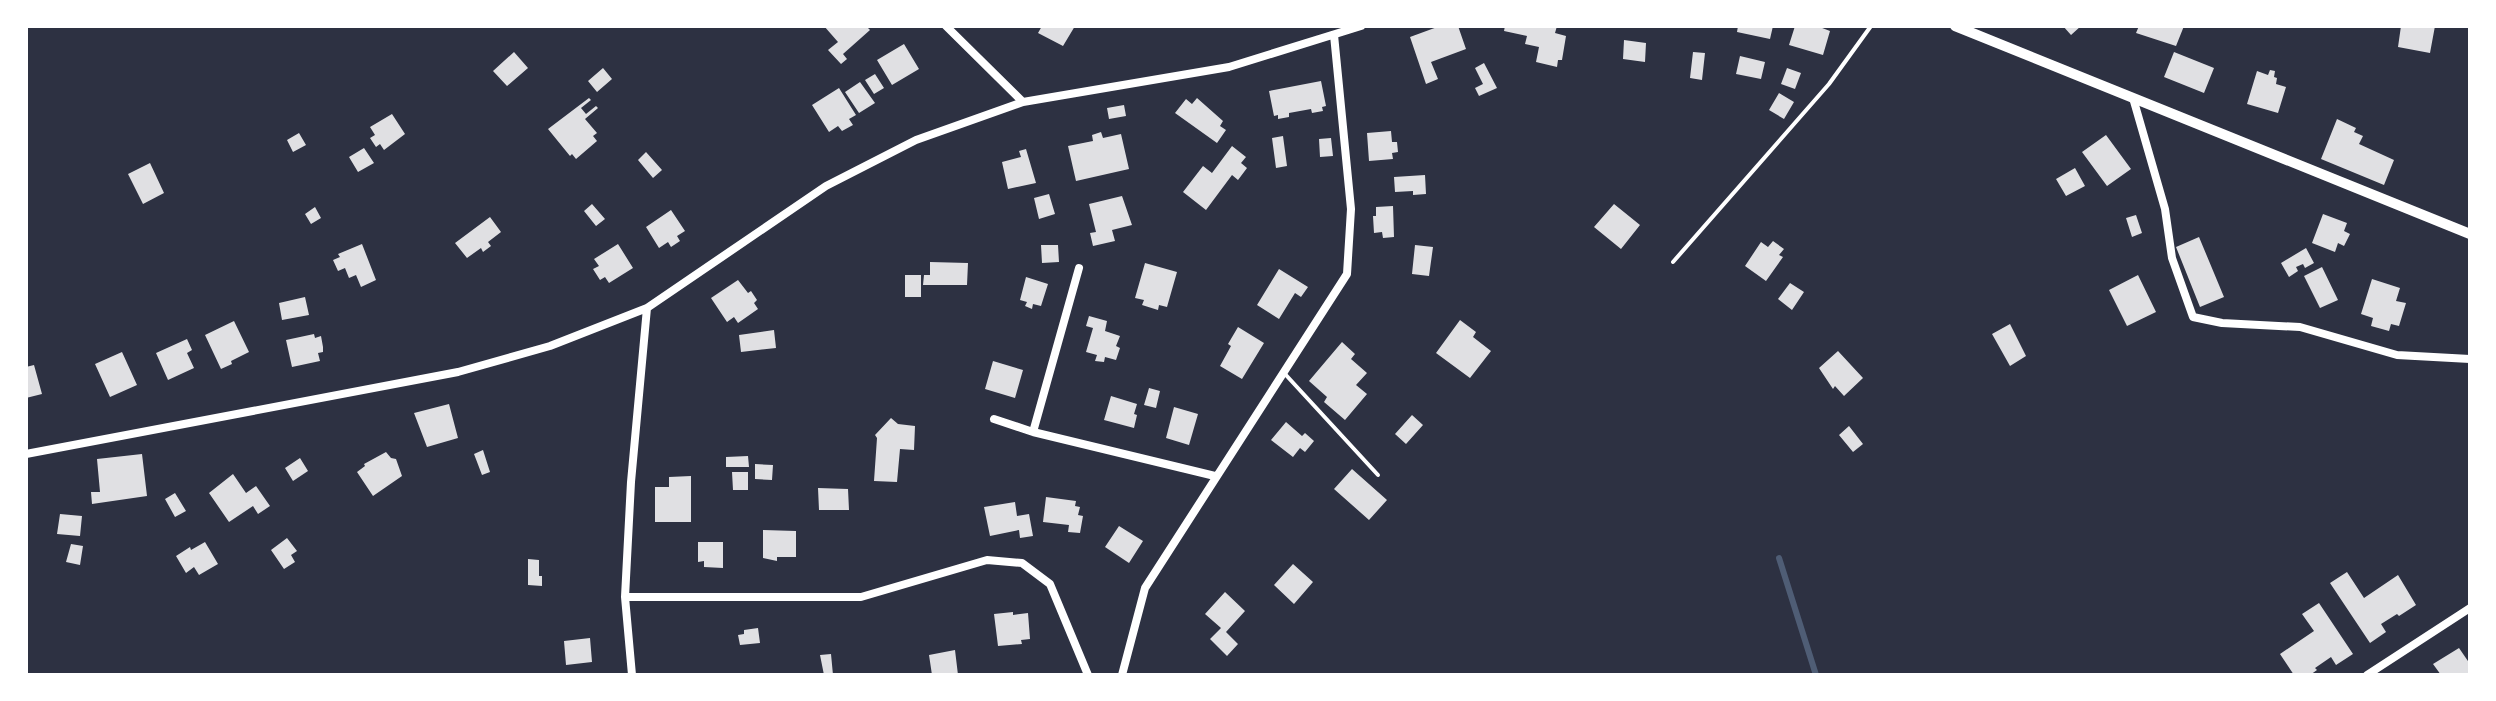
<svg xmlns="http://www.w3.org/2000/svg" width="2496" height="701" font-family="Arial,sans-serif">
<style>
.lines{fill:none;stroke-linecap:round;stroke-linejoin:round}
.stream{stroke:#4f5d75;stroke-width:6}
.building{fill:#e0e0e3}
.path{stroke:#fff;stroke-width:4}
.service{stroke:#fff;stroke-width:4}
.minor{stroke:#fff;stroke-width:8}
.tertiary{stroke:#fff;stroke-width:10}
</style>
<rect width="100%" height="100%" fill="#2d3142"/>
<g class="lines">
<!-- stream -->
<path class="stream" d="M1779 558 1816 675"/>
</g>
<!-- building -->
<path class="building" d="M824 26H866L870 30 843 54 847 59 841 64 828 50 838 42Z
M1042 26H1075L1063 46 1038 33Z
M1440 26H1458L1466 49 1431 62 1438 79 1426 84 1410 37Z
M1505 26H1557L1555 33 1566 36 1562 60H1558L1557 67 1536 62 1539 47 1525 44 1527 36 1504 31Z
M1738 26H1773L1770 39 1737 32Z
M1795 26H1817L1830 31 1823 55 1789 45Z
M2063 26H2081L2071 35Z
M2139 26H2184L2176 46 2136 33Z
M2401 26H2435L2430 53 2398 47Z
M1624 40 1646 43 1645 62 1623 59Z
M904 44 919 69 892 85 877 60Z
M514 52 528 68 507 86 493 71Z
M1693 52 1705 53 1702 80 1690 78Z
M2174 52 2214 68 2204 93 2164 77Z
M1740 56 1765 62 1761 79 1736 74Z
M1484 63 1497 88 1479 96 1475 88 1483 84 1475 68Z
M603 68 612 79 597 92 588 81Z
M1787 68 1801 73 1795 89 1781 84Z
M2270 70 2275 71 2274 77 2277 78 2276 84 2286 87 2278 113 2247 104 2257 71 2268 75Z
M875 74 884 88 874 94 865 80Z
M1321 81 1326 106 1322 107 1323 111 1312 113 1311 109 1289 113V117L1278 119V115L1274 116 1269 91Z
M860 82 875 103 859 113 845 92Z
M839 88 856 115 849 119 853 125 842 131 838 126 829 132 812 105Z
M1779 93 1794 102 1784 119 1769 110Z
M589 98 591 100 581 108 586 114 596 106 598 108 585 119 597 133 593 136 597 141 576 159 572 154 570 156 548 129Z
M1197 98 1223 121 1220 126 1226 130 1217 143 1175 113 1186 99 1192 104Z
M1124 105 1126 116 1109 119 1107 108Z
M392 114 405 134 384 150 380 144 376 147 370 138 375 135 370 127Z
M2337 119 2356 128 2354 132 2363 136 2359 144 2394 160 2384 185 2321 159Z
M1391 131 1392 142H1397L1398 152 1392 153 1393 159 1369 161 1367 133Z
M1101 132 1103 138 1121 134 1129 169 1076 181 1068 146 1093 141 1092 135Z
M299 133 306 145 293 152 287 140Z
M2106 135 2131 169 2107 186 2082 152Z
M1283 136 1287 166 1276 168 1272 138Z
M1331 138 1333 156 1320 157 1319 139Z
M1232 146 1246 157 1241 163 1247 168 1238 180 1232 175 1206 210 1183 192 1203 166 1212 173Z
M364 148 374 163 358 172 349 157Z
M1026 149 1036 183 1008 189 1002 162 1021 157 1019 151Z
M646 152 662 170 653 178 638 160Z
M150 163 164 193 143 204 128 174Z
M2075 168 2085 186 2066 196 2056 179Z
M1425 175 1426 194 1413 195V191L1395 192 1394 177Z
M1049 194 1055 214 1039 219 1034 198Z
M1122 196 1132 225 1112 230 1115 241 1093 246 1090 233 1096 232 1089 204Z
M592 204 605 219 596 226 584 211Z
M1614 204 1640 225 1621 249 1594 227Z
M1393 206 1394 237 1383 238 1382 232 1374 233 1373 216H1376V207Z
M315 207 321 218 311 224 305 214Z
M671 210 685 231 677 236 680 241 671 247 668 242 659 248 646 227Z
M2323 214 2347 223 2344 231 2350 234 2344 246 2338 243 2335 252 2312 243Z
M2136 215 2142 233 2132 237 2126 218Z
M490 217 501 232 488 242 491 246 483 252 481 248 467 258 455 243Z
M2199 237 2224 297 2200 307 2176 247Z
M1773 241 1784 249 1779 255 1783 257 1766 281 1745 266 1761 242 1768 247Z
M362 244 376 280 361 287 356 275 349 278 345 268 338 271 333 260 340 257 338 254Z
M618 244 633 268 609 283 605 277 600 280 593 269 599 266 594 259Z
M1041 245H1058L1059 262 1042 263Z
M1415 245 1433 247 1429 276 1412 274Z
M2306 248 2314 263 2305 268 2303 264 2296 267 2298 271 2289 277 2281 263Z
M930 262 968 263 967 285H923L924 275H930Z
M1145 263 1177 272 1167 307 1159 305 1158 310 1142 305 1144 300 1135 298Z
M2322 267 2338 300 2320 308 2304 276Z
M1279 269 1308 287 1301 297 1295 293 1279 319 1257 305Z
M905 275H921V297H905Z
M2138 275 2156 312 2127 326 2109 290Z
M1026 277 1048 284 1041 306 1033 304 1032 309 1025 306 1027 302 1020 300Z
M2372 279 2400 288 2396 301 2406 303 2399 326 2391 324 2389 331 2371 326 2373 318 2361 314Z
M738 280 748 293 751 291 757 300 754 303 758 309 738 323 734 317 727 322 711 298Z
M1790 283 1804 292 1792 310 1778 299Z
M305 297 309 315 282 320 279 303Z
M1089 316 1107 321 1105 331 1120 336 1116 346 1120 348 1116 360 1105 357 1104 362 1095 361 1097 355 1086 352 1093 328 1086 326Z
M1460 320 1476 332 1473 337 1491 351 1470 378 1436 353Z
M234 321 249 352 231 361 232 364 221 369 205 335Z
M2010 324 2026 356 2010 366 1992 334Z
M1238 327 1264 343 1242 379 1220 366 1231 346 1228 344Z
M774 330 776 348 741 352 739 335Z
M314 334 315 338 321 336 323 347V352L318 353 320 361 292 367 286 340Z
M187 339 192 350 187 353 194 368 168 380 156 353Z
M1342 342 1355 354 1351 359 1367 373 1356 385 1367 394 1345 420 1324 402 1327 397 1309 381Z
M1838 351 1863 378 1844 396 1835 386 1833 389 1819 368Z
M122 352 137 385 110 397 95 364Z
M993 361 1023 370 1015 398 985 389Z
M34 365 42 394 26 398V367Z
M1149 388 1160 391 1156 408 1144 405Z
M1111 396 1137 404 1134 414 1137 415 1134 428 1104 420Z
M449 404 458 438 427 447 414 413Z
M1174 407 1198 414 1189 445 1166 438Z
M1412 415 1423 425 1406 444 1395 434Z
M891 418 898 424 915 426 914 450 900 449 897 482 874 481 877 438 875 435Z
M1286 422 1302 436 1305 433 1314 441 1305 452 1300 448 1293 457 1271 440Z
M1849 426 1863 444 1853 452 1839 435Z
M483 450 490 472 482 475 474 454Z
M386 452 391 458 396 459 402 476 373 496 357 472 365 466 364 464Z
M142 454 147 496 92 504 91 492H100L97 459Z
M748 456 749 467H726V457Z
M300 458 308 471 293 481 285 468Z
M755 464 773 465 772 480 755 479Z
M1352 469 1387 500 1369 520 1334 489Z
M732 472H748V490H733Z
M233 474 246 493 256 486 270 506 258 514 253 506 229 522 209 493Z
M691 476V522H655V487H669V477Z
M818 488 848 489 849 510H819Z
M175 493 186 511 175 517 165 499Z
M1046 497 1076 501 1075 506 1080 507 1078 515 1083 516 1080 533 1068 532 1069 525 1043 522Z
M1015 502 1017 516 1029 514 1033 536 1020 538 1019 530 990 536 984 507Z
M60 514 82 516 80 536 57 534Z
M1119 526 1143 541 1129 563 1105 547Z
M763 530 796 531V557H777V561L763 558Z
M287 538 297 551 291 555 295 562 284 569 271 550Z
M205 542 218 564 199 575 194 567 186 573 176 556 190 547 191 550Z
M698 542H723V568L704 567V561L698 562Z
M71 544 83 546 80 565 66 562Z
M528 559 539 560V576H542V586L528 585Z
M1293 564 1313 582 1294 604 1274 585Z
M2347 572 2364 598 2398 575 2416 605 2399 616 2397 614 2381 624 2386 632 2370 643 2330 583Z
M1225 592 1245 611 1226 632 1238 644 1227 656 1210 639 1221 628 1205 614Z
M2319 603 2353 654 2336 665 2331 657 2315 668 2317 670 2310 675H2294L2280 654 2314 631 2302 614Z
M1013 612V615L1028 613 1030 639 1021 640 1022 644 998 646 994 614Z
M758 628 760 643 740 645 738 635 744 634V630Z
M590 638 592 662 566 665 564 641Z
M2459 648 2470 664V675H2441L2433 664Z
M955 650 958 675H932L929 655Z
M831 654 833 675H824L820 655Z"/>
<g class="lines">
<!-- path -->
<path class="path" d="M1673 262 1829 84 1871 26"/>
<!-- service -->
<path class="service" d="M1285 374 1378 475"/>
<!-- minor -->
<path class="minor" d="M946 26 1023 102
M2133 98 2165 209 2172 258 2193 317 2222 323 2300 327 2397 355 2470 359
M1079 268 1033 432 1215 476
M994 419 1033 432
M26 454 458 372 550 346 647 308 826 186 916 140 1023 102 1229 67 1361 26
M625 597H861L987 560 1022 563 1050 584 1088 675
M632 675 625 597 631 482 647 308
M1122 675 1145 588 1347 274 1351 209 1334 35
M2367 675 2470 608"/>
<!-- tertiary -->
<path class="tertiary" d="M1955 26 2470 234"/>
</g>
<!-- border -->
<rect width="2496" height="701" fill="none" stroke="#ffffff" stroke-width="56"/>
</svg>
